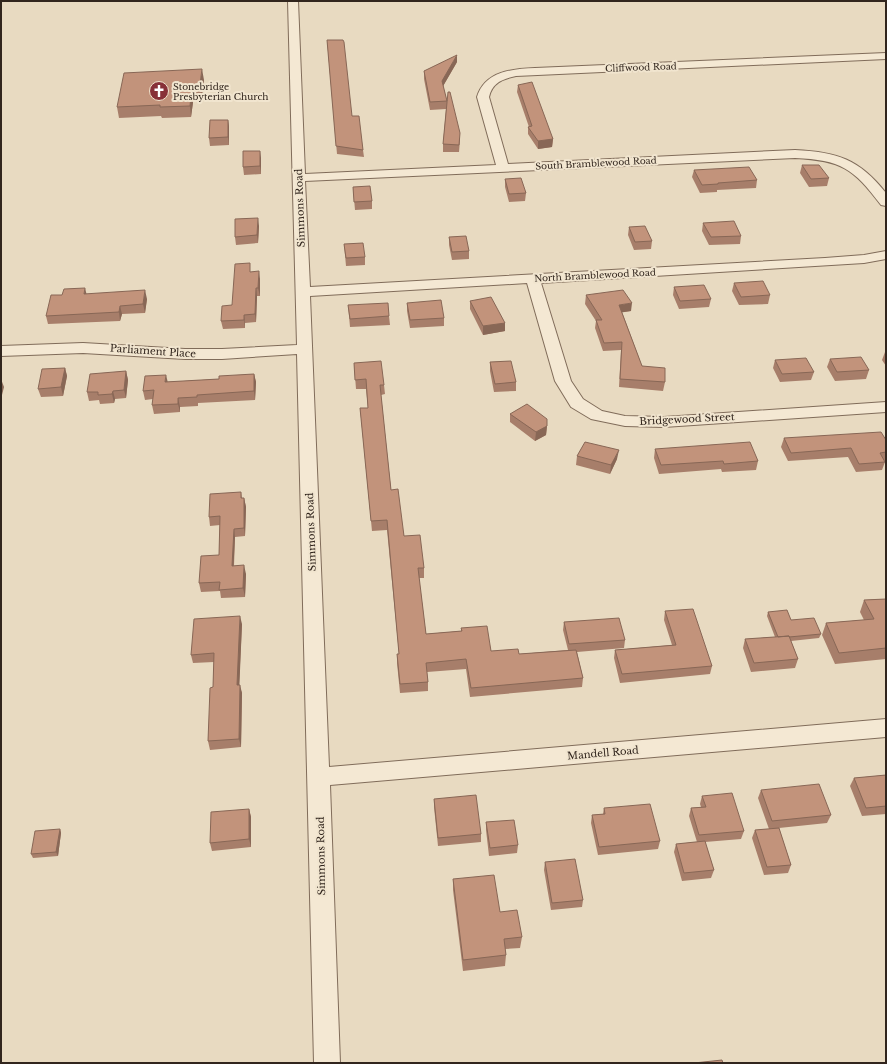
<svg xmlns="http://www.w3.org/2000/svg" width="887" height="1064" font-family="'Libre Baskerville',serif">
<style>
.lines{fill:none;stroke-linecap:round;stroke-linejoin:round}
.minor-casing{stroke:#806c5a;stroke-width:2}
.minor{fill:#f4e8d3;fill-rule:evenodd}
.wall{fill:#a77e6a}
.shaded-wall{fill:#886756}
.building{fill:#c2937b;stroke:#886756}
.labels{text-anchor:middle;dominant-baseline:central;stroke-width:4;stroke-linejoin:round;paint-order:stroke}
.far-street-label{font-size:9px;fill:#31251d;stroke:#f1e5cf}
.far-poi-label{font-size:9px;fill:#31251d;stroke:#f1e5cf;text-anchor:start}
.street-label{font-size:10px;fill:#31251d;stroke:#f1e5cf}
</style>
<rect width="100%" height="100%" fill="#e8dac1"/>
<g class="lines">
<!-- minor casing -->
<g class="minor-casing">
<path id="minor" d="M288 1H298L305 174 496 165 477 97C485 71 512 69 535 68L886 53V59L516 76C502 79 492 83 489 97L508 164 795 150C837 152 859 159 886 193V206L881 205C853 168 841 160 795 158L305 181 310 287 825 258 864 255 886 251V259L864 263 541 283 571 381 583 399 602 411 625 416 664 417 886 402V412L664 427 625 426 591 419 571 407 555 381 527 283 310 296 329 767 886 719V737L330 785 340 1063H314L297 354 222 359H185L83 353 1 356V346L83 343 185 349H222L297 345Z"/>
</g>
<!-- minor -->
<use href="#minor" class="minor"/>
</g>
<!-- wall -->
<path class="wall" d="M327 40 363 150 364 157 337 154Z
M457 62 443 86 447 101 460 140 459 152H443V144L446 109 430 110 424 79V71Z
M204 80 202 95H194L191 117 162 118 161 116 119 118 117 107Z
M518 85 553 139 552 147 538 149 528 134V127H529L517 92Z
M228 120 229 127V145L210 146 209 138Z
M261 158V174L244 175 243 167Z
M802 165 829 178 827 186 809 187 800 173Z
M694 170 757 180 756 188 717 190V192L700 193 692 177Z
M505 179 526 193 525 201 509 202 505 187Z
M353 187 372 201V209L355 210Z
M703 223 741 236 740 244 709 245 702 231Z
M259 226 258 243 236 245 235 237Z
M629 227 652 241 651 249 634 250 628 235Z
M449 237 469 251V259L452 260 449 245Z
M344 244 365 257V265L346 266Z
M251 272 260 279V296H257L256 322 245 323V328L223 329 221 321 232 305Z
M734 283 770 295 768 304 739 305 732 291Z
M674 287 711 299 709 307 679 309 673 295Z
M87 294 147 299 145 313 122 314 120 321 48 324 46 316Z
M586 295 631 311 622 312 642 366 665 382 663 391 619 387 621 350 603 351 595 328 596 321 585 304Z
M470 301 505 323V331L483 335 470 309Z
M407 303 444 318V326L410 328 407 311Z
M348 305 389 316 390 325 350 327Z
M885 352H886V366L882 360Z
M830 359 869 370 866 379 835 381 827 367Z
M775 360 814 372 811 380 780 382 773 368Z
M490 362 516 382V391L494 392 490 371Z
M354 363 384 385 385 394 381 395 391 490 404 536 424 568V578H419L426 634 461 631V628L491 651 519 654 568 650 563 630 564 622 625 640 624 648 577 652 583 678 582 687 470 697 466 669 427 672 428 682V691L400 693 397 663V654H399L387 530 372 531 360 408H368L366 389H356Z
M65 368 67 376 63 396 41 397 38 389Z
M126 371 128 380 126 398 115 399 114 403 100 404 99 400 89 401 87 392Z
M254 374 256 382 255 400 198 403V406L180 407V412L154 414 152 405 153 399 145 400 143 391 167 382 219 379Z
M510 414 547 426 546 435 535 441 510 422Z
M784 438 886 440V460L884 461 885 462 882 470 856 472 848 457 788 461 781 447Z
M655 449 758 461 756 470 722 472 721 469 659 474 654 458Z
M577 456 617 459 610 474 576 465Z
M241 492 242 498H244L246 507 245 536 235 537 234 566 246 574 245 597 221 598 220 591 201 592 199 583 219 555 220 525 210 526 209 517Z
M886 599V659L835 664 822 635 826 623 864 620 860 612 864 600Z
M665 611 712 666 710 674 620 683 614 658 615 650 672 645 664 620Z
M768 612 791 620 821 634 819 638 791 641 798 659 795 668 751 672 743 648 745 639 775 637 767 616Z
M242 624 239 685 242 693 241 747 210 750 208 741 213 687 214 662 193 663 191 655Z
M886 775V814L862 816 850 786 854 778Z
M761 790 831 815 827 823 779 828 791 865 788 873 764 875 752 838 755 830 769 829 758 798Z
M702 796 744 831 741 839 705 842 714 870 711 878 682 881 674 852 676 844 697 842 689 816 691 808 701 807 700 804Z
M434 799 481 834V842L438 846 434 807Z
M604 808 660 841 658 849 598 855 591 823 592 815 603 814Z
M249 809 251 817V847L212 851 210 843Z
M486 822 518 845 517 853 489 856 486 830Z
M60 829 61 833 58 856 33 858 31 854Z
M545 862 583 900 582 907 551 910 544 870Z
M453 879 500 912 522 937 520 948 505 949 506 955 505 966 463 971 453 890Z"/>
<!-- shaded-wall -->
<path class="shaded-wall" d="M457 55V62L442 88V81Z
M202 69 204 80 202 95 200 84Z
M192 85 194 95 191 117 190 106Z
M228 120 229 127V145L228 137Z
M553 139 552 147 538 149V141Z
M260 151 261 158V174L260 166Z
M258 218 259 226 258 243 257 235Z
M259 271 260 279V296L258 288Z
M85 288 87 296 84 294Z
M256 288 257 296 256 322 255 314Z
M145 290 147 299 145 313 143 304Z
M632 303 631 311 618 313 619 305Z
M120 306 122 314 120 321 119 312Z
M244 315 245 323V328L244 320Z
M505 323V331L483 335V326Z
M65 368 67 376 63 396 61 387Z
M126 371 128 380 126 398 124 390Z
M254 374 256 382 255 400 254 391Z
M166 375 168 383 165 382Z
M1 379 4 387 1 399Z
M113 391 115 399 114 403 112 394Z
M178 398 180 407V412L178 404Z
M547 426 546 435 535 441 536 432Z
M619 450 617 459 610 474 611 465Z
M244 498 246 507 245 536 244 528Z
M234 529 235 537 233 575 232 566Z
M244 565 246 574 245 597 243 588Z
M240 616 242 624 239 694 237 685Z
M240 685 242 693 241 747 239 739Z
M249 809 251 817V847L249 839Z
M60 829 61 833 58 856 56 852Z"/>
<!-- building -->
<path class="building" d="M327 40H343L344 42 352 116H359L363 150 336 146Z
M457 55 442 81 447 101 430 102 424 71Z
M202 69 200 84 192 85 190 106 160 107V105L117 107 124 73Z
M532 82 553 139 538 141 528 127 532 126 518 85Z
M448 92H450L460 133 459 145 443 144Z
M210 120H228V137L209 138Z
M243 151H260V166L243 167Z
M802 165H819L829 178 811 179Z
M749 167 757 180 718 183V184L702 185 694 170Z
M521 178 526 193 509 194 505 179Z
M370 186 372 201 354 202 353 187Z
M258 218 257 235 235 237V219Z
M734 221 741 236 711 237 703 223Z
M645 226 652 241 635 242 629 227Z
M466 236 469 251 452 252 449 237Z
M363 243 365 257 346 258 344 244Z
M250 263V272L259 271 258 288H256L255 314 244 315V320L221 321 222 306 232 305 235 264Z
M763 281 770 295 741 297 734 283Z
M704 285 711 299 680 301 674 287Z
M85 288 84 294 145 290 143 304 120 306 119 312 46 316 51 295H62L64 289Z
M623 290 632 303 619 305 642 366 665 368V382L620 379 622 342 604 343 596 320H602L586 295Z
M491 297 505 323 483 326 470 301Z
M441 300 444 318 410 320 407 303Z
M388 303 389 316 350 319 348 305Z
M861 357 869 370 837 372 830 359Z
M806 358 814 372 782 374 775 360Z
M381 361 384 385H380L391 490 398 489 404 536 420 535 424 568H418L426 634 462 631 461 628 487 626 491 651 518 649 519 654 576 650 583 678 471 688 466 659 426 663 428 682 400 684 397 654H399L387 520 371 521 360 408H368L366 379 355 380 354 363Z
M511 361 516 382 495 384 490 362Z
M65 368 61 387 38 389 42 369Z
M126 371 124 390 113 391 112 394 98 395V392H87L90 374Z
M254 374V391L197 395V397L178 398V404L152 405 154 390 143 391 145 376 166 375 165 382 219 379V376Z
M527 404 547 419V426L536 432 510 414Z
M881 432 886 440V452L880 453 885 462 859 464 851 448 791 453 784 438Z
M585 442 619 450 611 465 577 456Z
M750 442 758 461 724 464 723 461 661 465 655 449Z
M241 492V498H244V528L234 529 232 566 244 565 243 588 219 590 220 582 199 583 201 556 219 555 220 516 209 517 210 494Z
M886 599V648L839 653 826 623 874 619 864 600Z
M693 609 712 666 622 674 615 650 676 645 665 611Z
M787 610 791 620 814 618 821 634 789 637V636L778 637 768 612Z
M240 616 237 685H240L239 739 208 741 210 688 213 687 214 653 191 655 194 619Z
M619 618 625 640 569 644 564 622Z
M789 636 798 659 754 663 745 639Z
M886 775V806L866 808 854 778Z
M819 784 831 815 772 821 761 790Z
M732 793 744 831 699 835 691 808 706 807 702 796Z
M476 795 481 834 438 838 434 799Z
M650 804 660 841 599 847 592 815 605 814 604 808Z
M249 809V839L210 843 211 812Z
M514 820 518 845 490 848 486 822Z
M779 828 791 865 767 867 755 830Z
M60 829 56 852 31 854 35 831Z
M705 841 714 870 684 873 676 844Z
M575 859 583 900 552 903 545 862Z
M494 875 500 912 517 910 522 937 504 939 506 955 463 960 453 879Z
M722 1060 723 1063H694Z"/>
<!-- icons -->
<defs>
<g id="church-disc" transform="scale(1)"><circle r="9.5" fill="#883138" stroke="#f1e5cf"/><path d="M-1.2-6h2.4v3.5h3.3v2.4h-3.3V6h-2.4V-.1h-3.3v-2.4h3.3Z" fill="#fff"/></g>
</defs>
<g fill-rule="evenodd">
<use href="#church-disc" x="159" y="91"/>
</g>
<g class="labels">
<!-- far-street labels -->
<g class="far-street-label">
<text transform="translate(641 67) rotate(-2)">Cliffwood Road</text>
<text transform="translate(596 163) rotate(-3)">South Bramblewood Road</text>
<text transform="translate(595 275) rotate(-3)">North Bramblewood Road</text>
</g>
<!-- far-poi labels -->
<g class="far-poi-label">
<text x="173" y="86">Stonebridge<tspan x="173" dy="10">Presbyterian Church</tspan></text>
</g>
<!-- street labels -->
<g class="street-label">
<text transform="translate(300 208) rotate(-92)">Simmons Road</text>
<text transform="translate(153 351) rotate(4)">Parliament Place</text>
<text transform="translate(687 419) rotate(-3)">Bridgewood Street</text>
<text transform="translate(311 532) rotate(-92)">Simmons Road</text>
<text transform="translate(603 753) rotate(-5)">Mandell Road</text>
<text transform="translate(321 856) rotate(-91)">Simmons Road</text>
</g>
</g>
<!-- border -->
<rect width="887" height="1064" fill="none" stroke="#31251d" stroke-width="4"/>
</svg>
